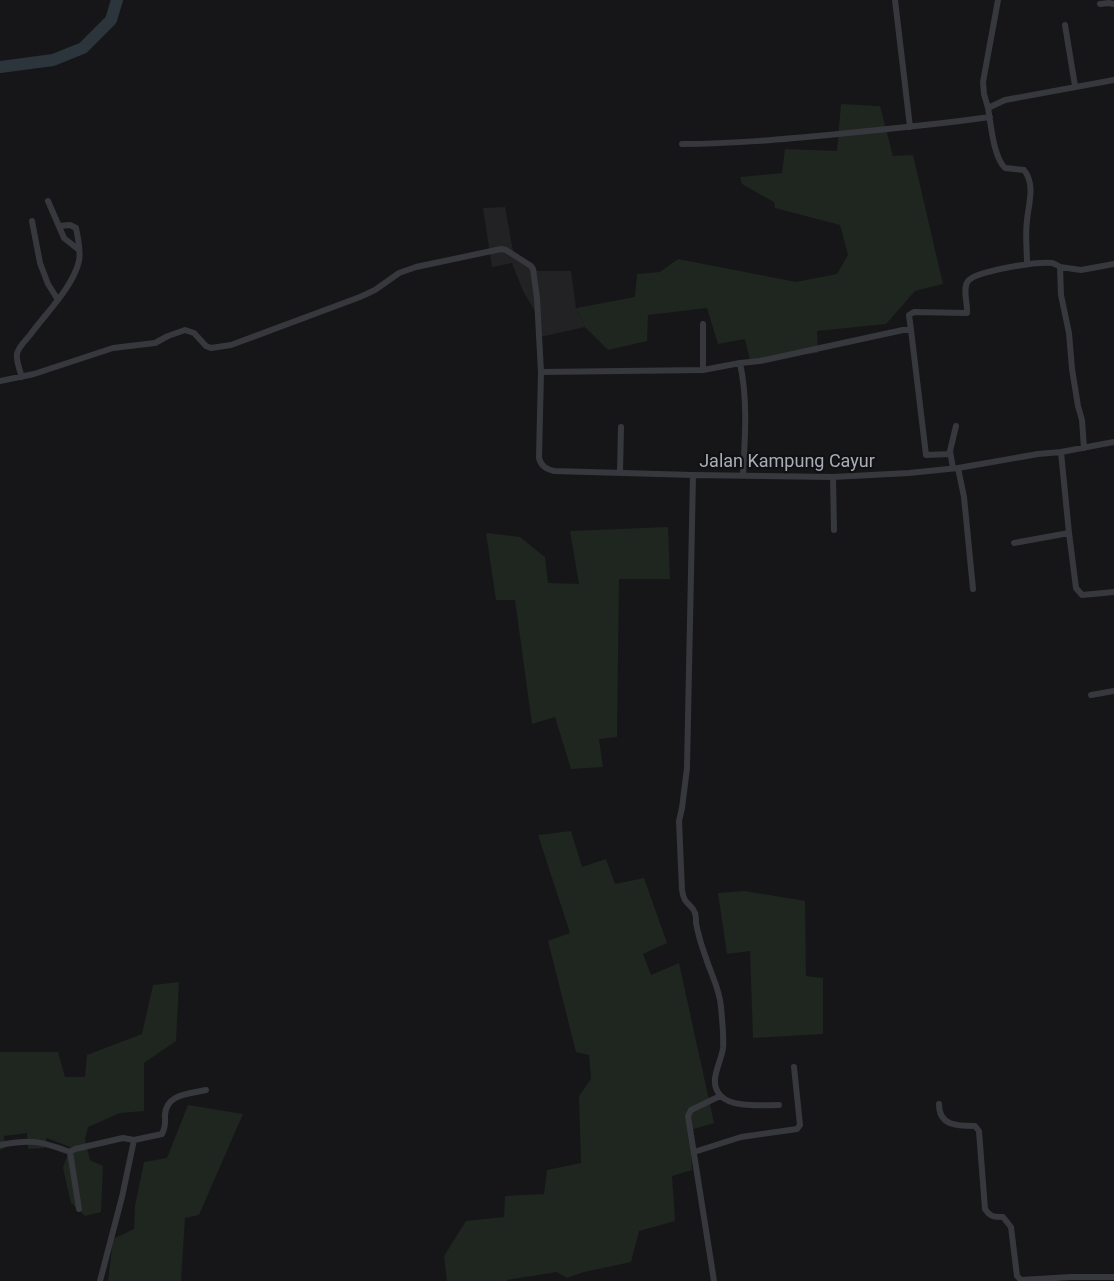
<svg xmlns="http://www.w3.org/2000/svg" width="1114" height="1281" font-family="Roboto,sans-serif">
<style>
.built{fill:#222225}
.green{fill:#1e261f}
.lines{fill:none;stroke-linecap:round;stroke-linejoin:round}
.river{stroke:#2c353c;stroke-width:12}
.street{stroke:#37383d;stroke-width:6}
.labels{text-anchor:middle;dominant-baseline:central;stroke-width:4.5;stroke-linejoin:round;paint-order:stroke}
.street-label{font-size:18px;fill:#a8adb8;stroke:#111113}
</style>
<rect width="100%" height="100%" fill="#161618"/>
<!-- built -->
<path class="built" d="M505 207 513 251 538 271H571L576 308 585 327 540 337 535 311 523 291 512 263 492 267 483 208Z"/>
<!-- green -->
<path class="green" d="M841 104 880 106 893 156 913 155 943 284 915 291 886 324 817 331 818 353 769 357 750 361 745 339 718 344 707 308 648 315 647 341 608 350 585 327 576 308 635 297 637 274 660 272 678 259 796 282 837 274 848 255 840 225 775 208 774 202 742 184 740 177 782 173 785 149 837 151Z
M668 527 670 579H619L617 737 599 739 603 767 571 769 555 717 532 724 515 600H496L486 533 520 537 545 557 548 583 579 584 570 531Z
M571 831 582 867 606 859 615 884 644 878 667 943 643 954 651 975 679 963 714 1123 690 1130 692 1170 672 1176 675 1221 639 1231 631 1262 584 1272 567 1278 557 1272 507 1280V1281H447L444 1256 466 1221 504 1217 505 1196 544 1194 547 1170 581 1163 579 1096 591 1079 589 1055 576 1052 548 941 570 933 538 835Z
M745 891 805 901 806 976 823 978V1034L753 1038 750 951 727 954 718 893Z
M179 982 176 1041 144 1063V1111L120 1113 88 1127 85 1140 90 1160 103 1166 101 1212 85 1216 71 1203 63 1168 70 1147 47 1138 44 1148 28 1149 27 1133 4 1136 5 1148 0 1150V1052H58L65 1077H85L87 1055 142 1034 153 985Z
M188 1105 243 1114 199 1215 185 1218 181 1281H108L113 1239 134 1229 135 1206 144 1162 167 1158Z"/>
<g class="lines">
<!-- river -->
<path class="river" d="M0 67 53 60 83 48 111 20 117 0"/>
<!-- street -->
<path class="street" d="M895 0 910 127
M1100 4 1109 3 1114 4
M1065 25 1075 86
M988 108 984 94 983 82 998 0
M682 144C734 144 786 139 838 134 889 129 940 124 990 117
M48 201 64 238 79 250
M32 221 40 263 48 284 58 300
M1027 264C1027 250 1025 235 1027 221 1028 205 1036 185 1024 170L1005 168C993 156 991 124 988 108L1005 100 1114 80
M703 324V370L740 363C748 400 745 438 743 475
M911 330 926 455 950 454
M740 363 760 361 903 330H911L909 315 914 312 967 313C968 304 962 289 968 281 976 271 1038 261 1052 263 1056 264 1057 265 1060 267
M541 372 703 370
M22 377C20 371 16 361 17 354 18 347 26 340 30 335 46 313 73 287 79 261 81 250 78 238 76 228L70 225 59 226
M0 381 34 374 113 348 155 343 168 336 185 330 194 333 206 346 211 348 231 345 360 297 375 290 399 273 416 267 501 249 506 250 531 266 533 269 537 298 541 372 539 458C541 466 546 469 554 471L693 475 833 477 909 473 958 468 1038 454 1061 452 1114 442
M1084 448 1082 420 1078 406 1072 369 1069 333 1061 295 1060 267 1081 270 1114 264
M1061 452 1069 533 1076 588 1082 595 1114 592
M953 468 950 451 956 426
M958 468 964 497 973 589
M620 472 621 427
M693 475 687 768 682 808 679 821 682 890C684 906 692 903 695 913 696 916 696 920 696 923 698 934 702 947 706 958 711 974 720 990 721 1007 722 1020 724 1035 723 1048 721 1064 707 1082 721 1096 732 1108 763 1105 779 1105
M833 477 834 530
M1014 543 1069 533
M1091 695 1114 691
M939 1104C939 1126 957 1126 975 1126L979 1131 985 1209C990 1217 994 1217 1003 1217L1011 1227 1017 1276 1021 1280 1071 1277H1114
M0 1145C32 1139 40 1141 70 1152
M694 1152 741 1137 797 1129 800 1125 794 1067
M79 1209 70 1152 75 1149 123 1138 134 1140
M100 1281 122 1197 134 1140 162 1134C166 1127 165 1122 165 1115 166 1094 189 1094 206 1090
M714 1281 688 1116 691 1110 720 1096"/>
</g>
<g class="labels">
<!-- street labels -->
<g class="street-label">
<text x="787" y="460">Jalan Kampung Cayur</text>
</g>
</g>
</svg>
